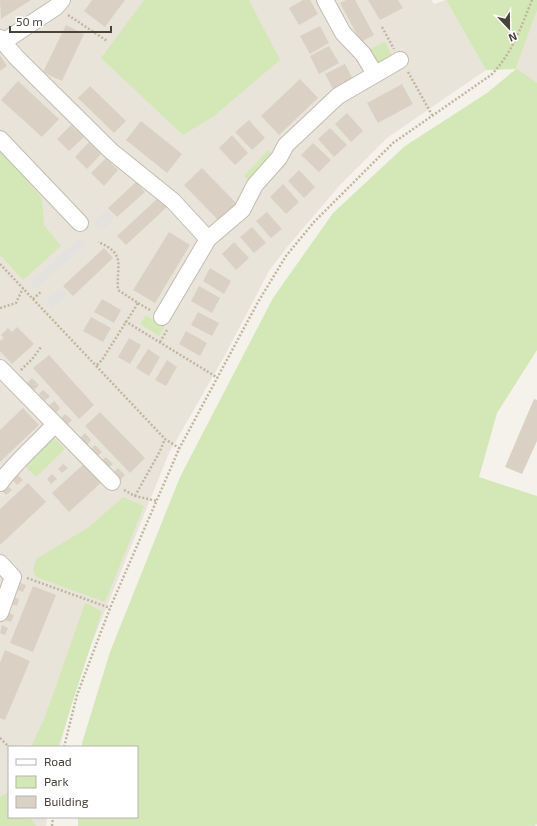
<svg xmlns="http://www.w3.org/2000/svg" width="537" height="826" font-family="'Exo 2',sans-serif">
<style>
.residential{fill:#e9e4da}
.green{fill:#d3e8b6}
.parking{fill:#e4e2df}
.building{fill:#dad0c4}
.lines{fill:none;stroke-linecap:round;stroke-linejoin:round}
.minor-casing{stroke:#c4bcb1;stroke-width:18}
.path{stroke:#c2b59f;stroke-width:2.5;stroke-dasharray:2 2;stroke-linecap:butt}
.minor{stroke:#fff;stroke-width:16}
</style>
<rect width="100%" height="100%" fill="#f5f2eb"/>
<!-- residential -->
<path class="residential" d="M0 0H431L434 4 446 0 486 70 387 138 341 184 288 246 269 271 224 357 169 453 79 675 60 747H9V817H47L46 826H0Z
M537 11V100L516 68Z"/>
<!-- green -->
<path class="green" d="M144 0H249L280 60 214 116 183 135 101 58Z
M446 0H537V11L516 68 537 83V350L497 413 479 477 537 496V824L534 826H78V817H137V747H82V743L110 652 180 477 273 298 333 213 405 146 487 93 516 69 486 70Z
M385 42 393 58 380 67 368 50Z
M0 149 42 198 44 225 61 246 23 280 0 255Z
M268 150 275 157 251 182 244 176Z
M146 315 164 327 159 336 140 324Z
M50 434 65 449 36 477 21 462Z
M123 497 144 506 105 602 36 577 33 570 36 559 89 527Z
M85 603 102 611 58 747H31L45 717Z
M9 792V817H30L36 826H0V797Z"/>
<!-- parking -->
<path class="parking" d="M107 210 115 218 101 231 93 223Z
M80 238 86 244 35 289 30 283Z
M61 288 68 295 52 308 46 301Z"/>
<!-- building -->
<path class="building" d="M0 0H31L1 19Z
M92 0H125L105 27 84 11Z
M303 0H310L318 14 299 25 289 8Z
M346 0H355L374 35 361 42 340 3Z
M368 0H398L403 8 380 20Z
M66 25 84 34 62 81 43 72Z
M320 26 329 43 310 54 300 36Z
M329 46 339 63 319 74 310 56Z
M0 55 7 66 0 71Z
M345 64 354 81 334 91 325 74Z
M300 79 318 98 279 135 261 116Z
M18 81 59 119 42 137 1 100Z
M402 84 413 104 378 123 367 103Z
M90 86 126 121 114 133 78 98Z
M347 113 363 131 351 142 335 124Z
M249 120 265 138 252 150 235 132Z
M141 121 182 154 167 173 126 140Z
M71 125 84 137 69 151 57 139Z
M330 128 347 145 334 157 318 139Z
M232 135 248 153 235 165 219 148Z
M89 142 101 154 87 169 75 157Z
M313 143 331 160 319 172 301 155Z
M106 158 118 170 104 186 91 173Z
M202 168 239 206 221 223 184 185Z
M299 170 315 187 304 198 288 181Z
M136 182 145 192 117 217 108 208Z
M283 184 299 202 286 214 270 197Z
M158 198 167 207 126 245 117 236Z
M267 212 282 229 271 238 256 221Z
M252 227 266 243 254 253 240 237Z
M169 232 190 245 155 303 133 290Z
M234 242 249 258 236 270 222 254Z
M104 248 113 258 73 296 63 286Z
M210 268 231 281 224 294 203 281Z
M199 286 220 298 212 313 191 301Z
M102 299 121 310 114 323 94 312Z
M198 312 219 323 212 336 191 325Z
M91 317 111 328 103 342 83 331Z
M17 327 34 344 12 364 0 351V341L4 338 1 335 8 328 12 332Z
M186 331 207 343 200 356 179 344Z
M129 338 141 345 130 364 118 357Z
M148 349 160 357 149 376 136 368Z
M49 355 94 405 79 419 33 368Z
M167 360 177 367 166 386 155 380Z
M32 378 39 385 34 390 27 383Z
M43 390 50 396 45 401 39 394Z
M534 399 537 400V441L522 474 505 467Z
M54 401 60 408 56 413 49 406Z
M23 408 39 425 0 462V430Z
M100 412 145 458 130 473 85 426Z
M65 414 72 420 67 425 61 418Z
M85 433 91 440 87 445 80 438Z
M95 445 102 452 97 456 90 450Z
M106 457 113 464 108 468 101 461Z
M87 461 104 480 69 512 52 493Z
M63 464 68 468 62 473 58 469Z
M118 468 125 475 120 480 113 473Z
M52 474 57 479 51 484 47 479Z
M18 475 23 480 17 485 13 480Z
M28 483 46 502 0 545V509Z
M7 485 12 490 6 495 2 491Z
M20 583 26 585 23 592 17 590Z
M33 586 56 595 33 652 10 643Z
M13 597 19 599 17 606 11 604Z
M8 612 14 615 11 622 5 620Z
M2 625 8 628 5 635 0 633Z
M5 650 30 661 5 720 0 718V663Z"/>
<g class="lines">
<!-- minor casing -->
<g class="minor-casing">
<path id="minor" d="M325 0 343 33 363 54 375 74
M0 38 16 57 111 151 173 201 208 239
M3 42 56 7 62 0
M0 139 80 223
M162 317 208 239 242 210 255 185 279 158 286 145 338 96 400 60
M0 368 55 424
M0 483C16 461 37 444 55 424L112 482
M0 563 13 577 0 613"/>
</g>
<!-- path -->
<path class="path" d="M68 15 107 41
M382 27 394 49
M408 72 432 115
M0 264 165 439 179 448
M33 299 42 291
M138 303 150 310
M0 308 16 303 23 288
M125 321 218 378
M160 342 167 330
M97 365 102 360 138 303 118 290C116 265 127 254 98 242
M21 370 33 358 41 347
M124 490 135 496 157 501
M135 496 160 451 165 439
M27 578 110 608
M0 738 9 747
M64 747 77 695 110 608 179 449 258 302 286 256 314 222 393 143 491 75C512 54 521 27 532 0
M52 826 53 817"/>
<!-- minor -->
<use href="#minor" class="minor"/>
</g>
<!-- legend -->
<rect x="8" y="746" width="130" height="72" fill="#ffffff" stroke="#b7b4b0"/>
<rect x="16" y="759" width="20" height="6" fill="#ffffff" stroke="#b7b4b0"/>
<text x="44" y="766" font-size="12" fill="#4a4339">Road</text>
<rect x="16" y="776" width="20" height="12" fill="#d3e8b6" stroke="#b7b4b0"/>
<text x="44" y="786" font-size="12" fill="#4a4339">Park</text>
<rect x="16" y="796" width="20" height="12" fill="#dad0c4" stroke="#b7b4b0"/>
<text x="44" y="806" font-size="12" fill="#4a4339">Building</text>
<!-- north arrow -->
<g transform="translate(509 28) rotate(158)" stroke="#ffffff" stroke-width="3" paint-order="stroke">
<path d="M0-3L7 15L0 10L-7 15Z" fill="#4a4339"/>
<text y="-6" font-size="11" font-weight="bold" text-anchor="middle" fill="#4a4339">N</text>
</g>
<!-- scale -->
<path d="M10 26v6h101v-6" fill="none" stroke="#4a4339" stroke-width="2"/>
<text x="16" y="26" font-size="12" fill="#4a4339" stroke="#ffffff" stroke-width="3" paint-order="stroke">50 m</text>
</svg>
